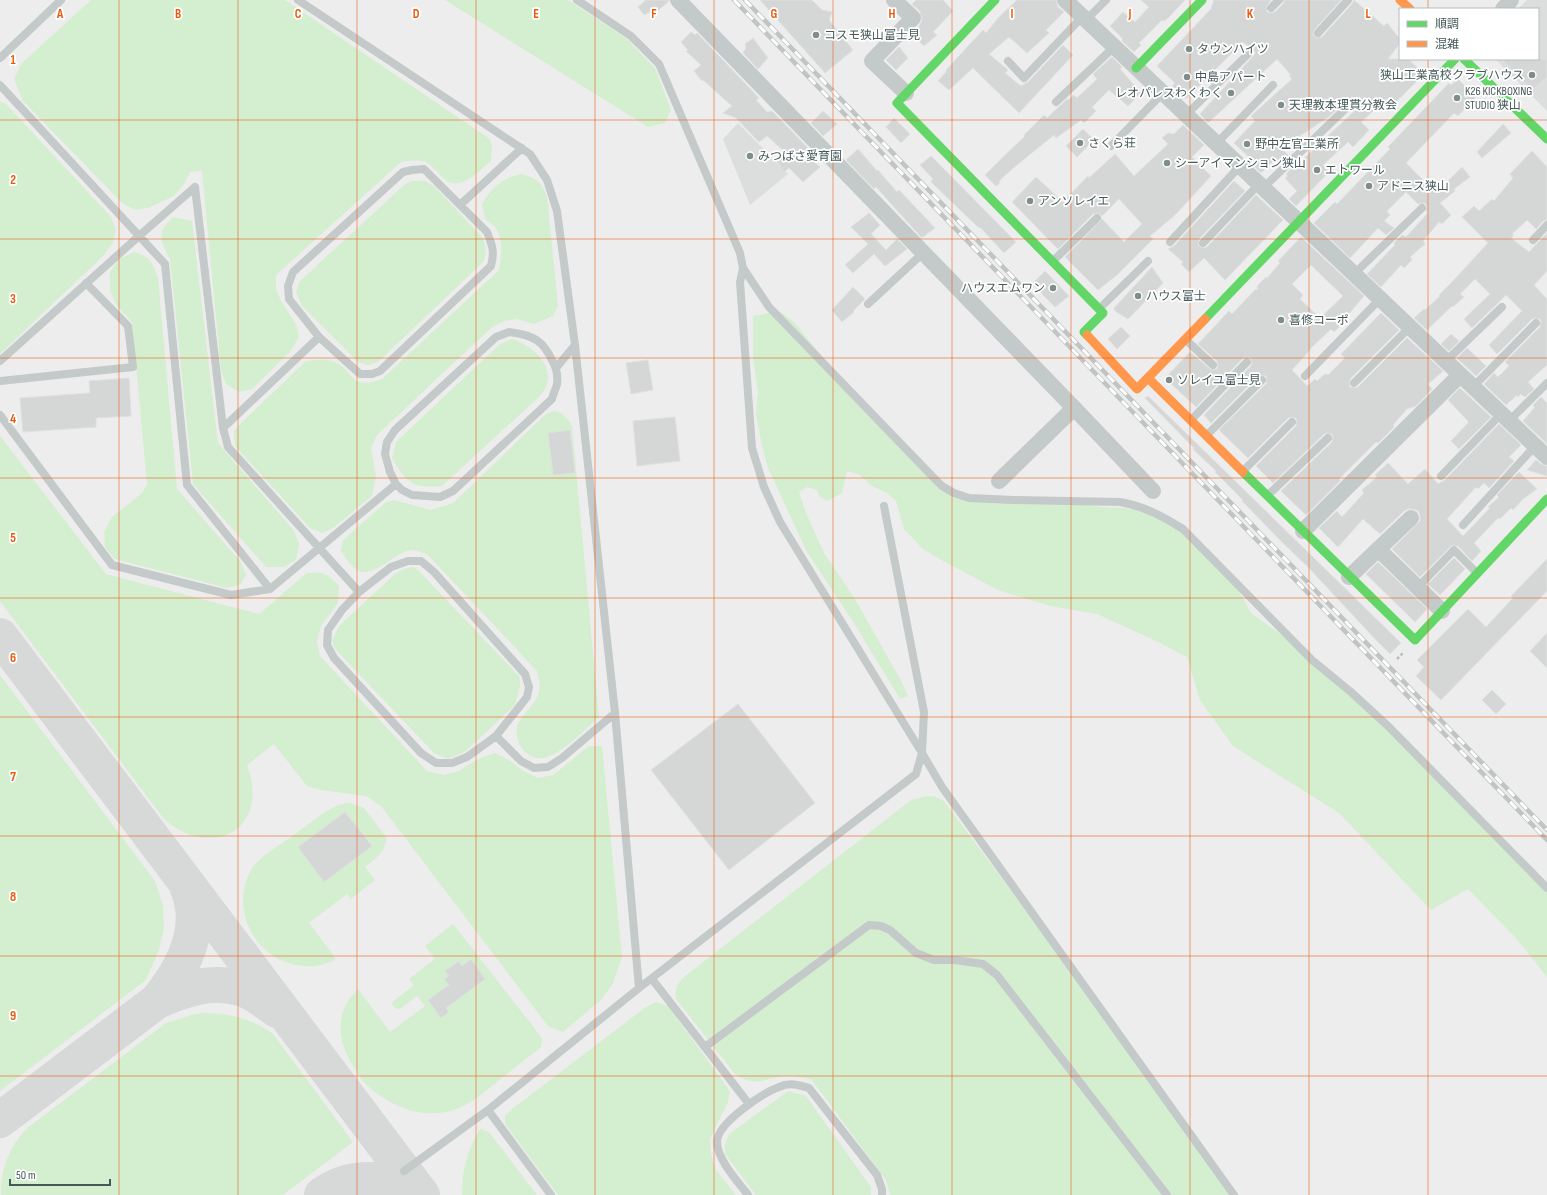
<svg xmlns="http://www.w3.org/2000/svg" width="1547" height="1195" font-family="'Sofia Sans Condensed','Noto Sans JP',sans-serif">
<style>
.education{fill:#dcdddd}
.green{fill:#d4eed0}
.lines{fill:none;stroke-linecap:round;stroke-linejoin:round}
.taxiway{stroke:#d7d8d8;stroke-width:36}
.building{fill:#d5d6d6;stroke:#dfe0e0;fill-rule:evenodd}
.path{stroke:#b4c2b7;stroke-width:2.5;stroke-dasharray:3 2;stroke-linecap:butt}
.lane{stroke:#c4c9c9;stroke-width:8}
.street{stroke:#c4c9c9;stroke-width:16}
.fast{stroke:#63d668;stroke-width:9}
.slow{stroke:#ff974d;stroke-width:9}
.rail-casing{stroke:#c0c4c4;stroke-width:4.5}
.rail{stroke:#fff;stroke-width:3;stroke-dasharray:9;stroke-linecap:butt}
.grid{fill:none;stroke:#e8590c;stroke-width:1;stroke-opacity:0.55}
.poi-dot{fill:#808d8d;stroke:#fff;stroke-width:1.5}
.labels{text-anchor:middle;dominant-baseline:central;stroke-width:3.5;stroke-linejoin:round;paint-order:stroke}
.poi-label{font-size:12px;fill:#455959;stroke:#fff;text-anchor:start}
.grid-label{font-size:13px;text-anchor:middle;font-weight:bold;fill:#e8590c;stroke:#fff;stroke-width:3.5;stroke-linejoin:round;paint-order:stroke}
</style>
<rect width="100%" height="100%" fill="#eeeded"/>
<!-- education -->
<path class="education" d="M1527 0H1547V111L1495 59H1538V9H1518Z
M738 123 788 174 750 205 723 139Z"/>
<!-- green -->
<path class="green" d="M91 0H285L490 139 492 148 491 161C479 171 459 193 444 179 439 174 432 165 426 162 419 159 408 161 401 162L276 275V289L282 303 296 324 299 337 290 352 252 389 239 392 226 384 221 371 202 171 190 172 184 184 174 196 148 208 135 210 121 202 23 101 14 79 21 64Z
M445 0H568L626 38 655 68 671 110 665 123 648 127Z
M0 102 6 104 111 217 116 229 113 243 102 257 0 354Z
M521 174C537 178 541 182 547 196L558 305 553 316 534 324 517 319 504 321 491 328 377 435 371 448 376 477 372 496 333 528 322 533 310 528 235 446 234 431 239 425 305 362C320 358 334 358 346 370 349 373 353 379 357 381 366 384 374 382 382 379L499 270C501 257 504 239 495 227 493 224 488 222 485 219L482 204C493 186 501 179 521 174Z
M412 181H425L435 187 483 238 486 251 484 261 378 362 368 365 358 362 302 306 296 292 299 282 404 185Z
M173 217 192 221 218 443 294 531 299 544 296 560 284 567H266L193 484 170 259C160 241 156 232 173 217Z
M134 252C151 257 152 262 158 278L177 489 240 561 246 575 240 585 227 588 115 559 105 548 104 532 112 517 142 493 147 484 132 322 117 306 110 291V272L119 259Z
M779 311 794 322 851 392 942 486 982 499 1078 501 1100 507 1147 509 1183 529 1229 575 1252 614 1296 645 1428 767 1547 888V977L1515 937 1468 889 1431 910 1339 813 1233 746 1200 700 1187 657 1154 640 1097 614 1050 606 998 590 945 562 923 549 904 529 896 501 887 493 872 486 860 475 847 471 842 493 827 501 819 496 817 490 807 487 799 492 806 513 824 553 855 599 900 679 908 696 900 699 854 623 807 552 768 468 762 446 756 414 758 391 753 358V316Z
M512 339C529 344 553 362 547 384 546 388 542 393 539 397L442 486C413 489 407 483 392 458L396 442 500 344Z
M554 411C564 413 567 417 572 426L599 717C585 729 551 768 531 756 523 751 519 746 517 737 513 719 532 710 538 695 541 686 539 679 537 671L427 554C422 553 416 550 412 550 404 551 398 555 392 559 367 577 357 578 341 551L343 540 385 503 394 500 431 510 453 503 546 414Z
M0 436 106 574 259 614 307 573C323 571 328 574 339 586L338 603 321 626 317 641 320 656 427 771 444 775 459 771 476 760 495 753 509 760 523 771 538 778 553 775 589 746H602L622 957 612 985 600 1001 563 1032 548 1026 381 806 366 796 321 790 307 786 274 744 247 765C271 829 212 861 164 819L0 601Z
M413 567 419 571 520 677V686L515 705 466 751 448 759 434 753 335 649 332 640 339 626 395 574 404 569Z
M0 675 155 881 163 906 164 928 159 950 146 980 0 1091Z
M934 796 944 801 1238 1195H890L886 1180 811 1079C803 1078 794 1076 786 1076 766 1077 756 1089 735 1074L676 999C675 989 677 984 684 977L911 800 923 797Z
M350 803 364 808 386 837C386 852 376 858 365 867L375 880 351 899 347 894 309 923 336 959C326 965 315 967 304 966 258 963 228 912 251 870 260 855 284 843 298 832 314 821 330 804 350 803Z
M453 924 542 1038 541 1047C526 1059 512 1070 498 1081 482 1094 467 1108 446 1112 431 1115 415 1113 401 1107 389 1102 377 1095 368 1086 363 1082 360 1077 357 1072 338 1045 332 1014 358 989L390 1032 425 1006 417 996 400 1009 395 1008 391 1003 414 985 409 979 435 959 425 946Z
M656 1002 668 1006 730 1091 728 1102 710 1139 711 1154 716 1170 736 1195H558L505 1124V1116L512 1109 646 1007Z
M204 1013C230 1013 252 1019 273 1034L353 1142 283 1195H1C0 1170 9 1148 26 1129L166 1023 191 1015Z
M788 1091 806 1096 871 1187V1195H756L725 1154V1144L729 1134Z
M480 1129 489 1132 537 1195H462C462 1170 467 1151 480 1129Z"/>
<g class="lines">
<!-- taxiway -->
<path class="taxiway" d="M0 636 422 1195
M157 1001C178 976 198 941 193 907 192 899 189 891 186 883
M0 1120 157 1001C184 989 213 979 243 989 255 993 267 1003 277 1010
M322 1195C349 1175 390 1175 418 1195"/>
</g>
<!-- building -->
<path class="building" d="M646 0H669V1L654 14 649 12 644 15 638 7Z
M760 0H812L822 10 832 12 829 20 853 50 825 73Z
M916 0H943L953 11 933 32 937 35 924 46 911 34 920 25 922 20 920 11 912 4Z
M1017 0H1056L1058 7 1064 12 1046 30 1049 33 1027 53 1009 37 989 54 1008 70 1005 73 1021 86 1028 82 1063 45 1073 55 1019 113 973 68 949 90 938 81 946 72V70L983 30 986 33 999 17Z
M1141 0H1185L1167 19 1164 21 1162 20 1139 43 1141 45 1134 52 1122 41 1123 39 1110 26 1123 12 1135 22 1149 7Z
M1214 0H1271L1266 7 1267 12 1270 13 1275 12 1283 4 1284 0H1341L1314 30 1313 35 1317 38 1322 37 1352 4 1354 0 1384 26 1387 23 1400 39V43L1388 59H1408L1424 74 1395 103 1389 97 1361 122 1369 130 1353 147 1348 142 1323 165 1329 172 1296 206 1289 199 1297 191 1285 178 1288 176 1286 174 1297 163 1298 164 1361 105 1356 99 1346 105 1340 106 1330 116 1295 139 1283 150 1289 156 1278 166 1273 161 1261 173 1250 162 1252 160 1234 143 1255 121 1251 116 1292 79 1289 76 1291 75 1277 59 1208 123 1200 114 1256 53 1243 42 1186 99 1172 86 1175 83 1157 66 1211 9Z
M691 32 695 35 697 33 759 98 756 100 767 112 772 111 810 150 805 154 820 167 803 182 789 168 784 172 776 160 786 153 767 136 759 142 736 118 723 113 732 106 703 80 702 81 694 71 701 65 686 51 688 50 681 42Z
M753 38 768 58 758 69 743 53 746 48 745 44Z
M899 47 908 58 896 70 886 60Z
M1112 57 1122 67 1120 69 1141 93 1128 106 1109 90 1092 107 1096 111 1084 123 1081 120 1056 138 1054 135 1012 169 999 181 1000 183 996 186 985 175 1002 158 1025 136 1024 135 1044 115 1047 118 1067 99 1069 100 1073 95 1077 98 1097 79 1093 74Z
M1501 59H1547V77L1532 90Z
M1458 79 1476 97 1458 116 1454 113 1406 163 1436 193 1462 167 1470 177 1454 189 1455 191 1440 203 1451 215 1442 224 1439 222 1423 241 1425 244 1410 257 1412 260 1404 268 1401 265 1381 287 1367 274 1395 245 1394 243 1402 235 1406 237 1428 213 1426 211 1427 207 1426 204 1423 203 1418 204 1406 192 1387 211 1390 215 1384 221 1394 228 1386 235 1378 228 1350 258 1314 223 1335 202 1337 204 1390 149 1388 147 1449 83 1451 85Z
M823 111 837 124 823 136 811 123Z
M894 118 910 134 901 143 886 127Z
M1503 124 1511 133 1482 158 1477 152Z
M1183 125 1204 145 1192 157 1211 176 1175 215 1150 236 1153 239 1117 275 1098 290 1065 257 1102 219 1124 242 1142 224 1119 199 1102 216 1098 213 1093 214 1058 249 1012 202 1036 177 1063 202 1088 176 1089 178 1115 154 1134 176 1168 144 1162 138 1168 133 1174 134Z
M1083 129 1094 140 1077 157 1066 146Z
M858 149 877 171 878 170 897 192 899 190 935 228 923 237H921L876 187 874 189 846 160Z
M1532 151 1547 167V220L1543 221 1536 229 1527 220 1512 234 1514 235 1511 238 1529 252 1547 233V271L1534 285 1547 299V365L1528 382 1534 389 1525 397 1521 394 1518 397 1517 395 1506 405 1484 384 1494 373 1498 377 1509 366 1505 362 1540 327 1541 322 1540 319 1535 318 1532 319 1497 354 1489 345 1522 311 1506 295 1472 328 1464 319 1490 294 1475 279 1460 294 1464 297 1453 307 1452 306 1427 330 1414 318 1424 309 1425 310 1440 296 1439 295 1452 282 1488 243 1462 217 1474 206 1479 211 1492 199 1494 201 1513 178 1510 174Z
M931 156 1016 242 1004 253 980 227 979 228 931 182 933 179 920 165Z
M1234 181 1245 191 1199 239 1198 244 1200 247 1204 248 1207 247 1256 195 1283 220 1225 280 1204 258 1189 272 1181 264 1183 262 1168 249 1174 246Z
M869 213 880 225 871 234 886 250 897 239 907 249 885 266 874 254 853 273 845 265 868 244 851 227Z
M1301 237 1364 296 1342 322 1343 323 1334 332 1331 329 1311 348V349L1292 370 1307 386 1315 379 1317 381 1325 374 1328 375 1345 358 1341 354 1381 313 1399 330 1350 379 1349 384 1350 387 1355 388 1358 387 1407 338 1443 371 1428 384 1432 389 1416 406 1407 409 1393 425 1394 427 1378 443 1376 442 1339 479 1340 481 1306 515 1281 491 1332 442 1333 437 1332 434 1327 433 1324 434 1273 483 1256 466 1296 426 1297 421 1296 418 1291 417 1288 418 1248 458 1219 430 1266 384 1267 379 1266 376 1261 375 1258 376 1211 423 1204 415 1251 366 1252 363 1251 358 1248 357 1243 358 1196 407 1165 378 1190 352 1210 369 1212 370 1217 369 1218 366 1217 361 1198 344 1229 311 1232 314 1256 289 1257 290 1258 285 1266 277 1267 278 1280 263 1278 261ZM1311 265 1343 296 1320 318 1300 299 1303 295 1292 284Z
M1152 267 1163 283 1128 319 1115 311 1114 308Z
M1045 271 1069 296 1055 307 1032 284Z
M853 287 865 299 853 311 854 312 842 322 832 310Z
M1121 327 1130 336 1117 349 1108 339Z
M1451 334 1459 341 1449 351 1441 344Z
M1467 348 1486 366 1476 376 1457 358Z
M648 360 653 390 631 394 626 363Z
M129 378 131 416 96 418V427L23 432 20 398 90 393 89 381Z
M1460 388 1491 417 1459 449 1451 441 1468 423V421L1448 400Z
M1148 396 1401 643 1390 654 1377 641 1308 567 1281 541 1242 501 1243 500 1215 472 1216 471 1193 449 1194 448 1145 398Z
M1541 397 1547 403V444L1523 421 1535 407 1533 405Z
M675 417 680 461 637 466 633 421Z
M1499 424 1521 445 1509 457 1514 461 1489 488 1484 483 1478 489 1476 487 1447 519 1463 536 1490 508 1488 507 1499 497 1497 495 1519 472 1537 489 1523 499 1513 510 1511 508 1500 519 1498 518 1474 543 1481 551 1472 561 1458 546 1452 545 1420 577 1392 549 1420 521V515L1418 511 1413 509H1408L1404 511 1380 534 1363 519 1338 547 1319 528 1337 511 1342 517 1364 493 1362 490 1377 477 1375 475 1388 463 1408 484 1425 469 1438 484 1445 480Z
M570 430 575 473 553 475 548 433Z
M1536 460 1541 464 1547 466V476L1527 470Z
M1454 558 1465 569 1440 595 1428 584Z
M1547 559V591L1441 700 1416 676 1424 667 1417 660 1468 609 1486 627 1513 598 1511 596Z
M1378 562 1427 609 1415 622 1366 574Z
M1547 633V668L1530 651Z
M1492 690 1506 704 1496 714 1482 700Z
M738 704 815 803 729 870 651 770Z
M345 812 372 846 324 882 298 847Z
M471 959 485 979 446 1008 449 1012 441 1018 428 1000 449 985 444 979 449 976 445 971 459 961 462 966Z"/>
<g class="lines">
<!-- path -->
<path class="path" d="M1397 659 1404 652"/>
<!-- lane -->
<path class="lane" d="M298 0 530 154 547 180 557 211 575 345 615 713 639 988
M577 0 631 36 659 64 740 253 743 268 740 282 752 448 764 487 780 522 922 753 942 787 1234 1195
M1271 8 1279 0
M1086 20 1106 0
M1318 33 1348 0
M0 58 61 0
M1008 61 1024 78 1082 17
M0 85 165 264 187 485 270 589
M1056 102 1114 47
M1186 115 1248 54
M1216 144 1273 85
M1111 146 1163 93
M424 169 487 232C492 245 495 251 491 266L380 371 372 374H360L319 337 289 299 288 286 293 272 403 172 412 170Z
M195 187 223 428 228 447 359 592
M1263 188 1344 110
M460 205 522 148
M1533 240 1547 225
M1170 242 1240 166
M1203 243 1259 184
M1053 261 1097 218
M743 268 769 307 934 478 942 486 954 493 969 498 1014 500 1120 502C1144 506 1162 516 1183 529L1312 660 1351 692 1389 727 1547 888
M1354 274 1422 208
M868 304 923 253
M1100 308 1148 261
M509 332C533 335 543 340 553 362 556 368 558 377 557 384 556 389 553 394 552 399L453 491 440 497 412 495 402 490 396 484 390 472 385 454 387 442 395 430 496 337Z
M1186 340 1213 365
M0 361 139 236 195 187
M1446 361 1502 307
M556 368 575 345
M1305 376 1380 299
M0 381 133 367 128 326 86 283
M1354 383 1410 327
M1473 387 1536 323
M0 415 112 565 231 595 270 589 396 484
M1192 419 1247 362
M1509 421 1547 383
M223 428 319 337
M1207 435 1262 380
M1243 471 1292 422
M1441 476 1501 414
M1268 495 1328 438
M1463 525 1535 446
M408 561H421L434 572 525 674 529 687 527 697 496 736 467 757 452 763H436L421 753 334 658 327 645 328 630 342 610 359 592 391 567Z
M1418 587 1454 550 1477 573
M496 736 521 761 534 768 548 767 562 758 615 713
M652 979 749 1104
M705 1047 869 925 881 926 890 930 916 953 934 960H955L983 964 997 975 1167 1195
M488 1110 551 1195
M404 1171 488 1110 639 988 916 774 922 753 924 712 884 506
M748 1195C738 1182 717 1159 717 1142 717 1123 763 1093 779 1087 790 1082 799 1085 809 1088L877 1175 882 1189V1195"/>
<!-- street -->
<path class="street" d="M678 0 1074 408 999 481
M894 0 913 18 872 61 906 93
M1065 0 1547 457
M1503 9 1511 0
M1074 408 1153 491
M1303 531 1460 375
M1378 549 1442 611
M1349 577 1411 518"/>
<!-- fast -->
<path class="fast" d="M995 0 897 103 1103 313 1084 332 1087 335
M1464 59 1547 139
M1136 68 1202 0
M1205 319 1455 59
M1243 472 1415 640 1547 499"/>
<!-- slow -->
<path class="slow" d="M1400 0 1410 9
M1087 335 1137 389 1205 319
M1148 378 1243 472"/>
<!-- rail casing -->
<g class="rail-casing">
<path id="rail" d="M734 0 1547 840
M745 0 1547 830"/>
</g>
<!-- rail -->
<use href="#rail" class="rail"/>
</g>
<!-- grid -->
<path class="grid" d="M119 0V1195M238 0V1195M357 0V1195M476 0V1195M595 0V1195M714 0V1195M833 0V1195M952 0V1195M1071 0V1195M1190 0V1195M1309 0V1195M1428 0V9M1428 59V1195M0 120H1547M0 239H1547M0 358H1547M0 478H1547M0 598H1547M0 717H1547M0 836H1547M0 956H1547M0 1076H1547"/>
<!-- markers -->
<g class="poi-dot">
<circle cx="816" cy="35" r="4"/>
<circle cx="1189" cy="49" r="4"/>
<circle cx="1532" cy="75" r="4"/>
<circle cx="1187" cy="77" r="4"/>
<circle cx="1231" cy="93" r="4"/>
<circle cx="1457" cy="98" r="4"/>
<circle cx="1281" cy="105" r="4"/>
<circle cx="1080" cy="143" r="4"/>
<circle cx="1247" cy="144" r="4"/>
<circle cx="750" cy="156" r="4"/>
<circle cx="1167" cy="163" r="4"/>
<circle cx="1317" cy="170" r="4"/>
<circle cx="1369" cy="186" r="4"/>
<circle cx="1030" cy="201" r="4"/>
<circle cx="1053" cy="288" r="4"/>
<circle cx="1138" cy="296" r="4"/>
<circle cx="1281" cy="320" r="4"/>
<circle cx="1169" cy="380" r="4"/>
</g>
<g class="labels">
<!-- poi labels -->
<g class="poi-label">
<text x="824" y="35">コスモ狭山富士見</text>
<text x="1197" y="49">タウンハイツ</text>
<text x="1524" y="75" text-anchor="end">狭山工業高校クラブハウス</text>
<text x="1195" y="77">中島アパート</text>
<text x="1465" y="91">K26 KICKBOXING<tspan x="1465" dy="14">STUDIO 狭山</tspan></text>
<text x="1223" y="93" text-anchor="end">レオパレスわくわく</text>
<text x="1289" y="105">天理教本理貫分教会</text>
<text x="1088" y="143">さくら荘</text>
<text x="1255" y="144">野中左官工業所</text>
<text x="758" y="156">みつばさ愛育園</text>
<text x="1175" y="163">シーアイマンション狭山</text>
<text x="1325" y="170">エトワール</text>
<text x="1377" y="186">アドニス狭山</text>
<text x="1038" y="201">アンソレイエ</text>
<text x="1045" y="288" text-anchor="end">ハウスエムワン</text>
<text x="1146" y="296">ハウス富士</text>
<text x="1289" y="320">喜修コーポ</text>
<text x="1177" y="380">ソレイユ富士見</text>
</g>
</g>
<g class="grid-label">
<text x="60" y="18">A</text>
<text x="178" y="18">B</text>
<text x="298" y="18">C</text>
<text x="416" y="18">D</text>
<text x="536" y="18">E</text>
<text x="654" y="18">F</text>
<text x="774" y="18">G</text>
<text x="892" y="18">H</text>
<text x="1012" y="18">I</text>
<text x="1130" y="18">J</text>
<text x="1250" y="18">K</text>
<text x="1368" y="18">L</text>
<text x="13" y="64">1</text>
<text x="13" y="184">2</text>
<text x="13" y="303">3</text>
<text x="13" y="423">4</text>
<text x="13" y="542">5</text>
<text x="13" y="662">6</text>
<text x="13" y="781">7</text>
<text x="13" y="901">8</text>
<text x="13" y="1020">9</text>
</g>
<!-- legend -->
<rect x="1399" y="8" width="140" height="52" fill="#ffffff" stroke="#b5bdbd"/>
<rect x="1407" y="21" width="20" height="6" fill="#63d668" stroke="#b5bdbd"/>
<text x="1435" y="28" font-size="12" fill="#455959">順調</text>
<rect x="1407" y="41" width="20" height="6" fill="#ff974d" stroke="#b5bdbd"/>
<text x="1435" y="48" font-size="12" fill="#455959">混雑</text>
<!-- scale -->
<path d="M10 1179v6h100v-6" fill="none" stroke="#455959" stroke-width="2"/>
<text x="16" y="1179" font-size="12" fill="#455959" stroke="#ffffff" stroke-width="3" paint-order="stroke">50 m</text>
</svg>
